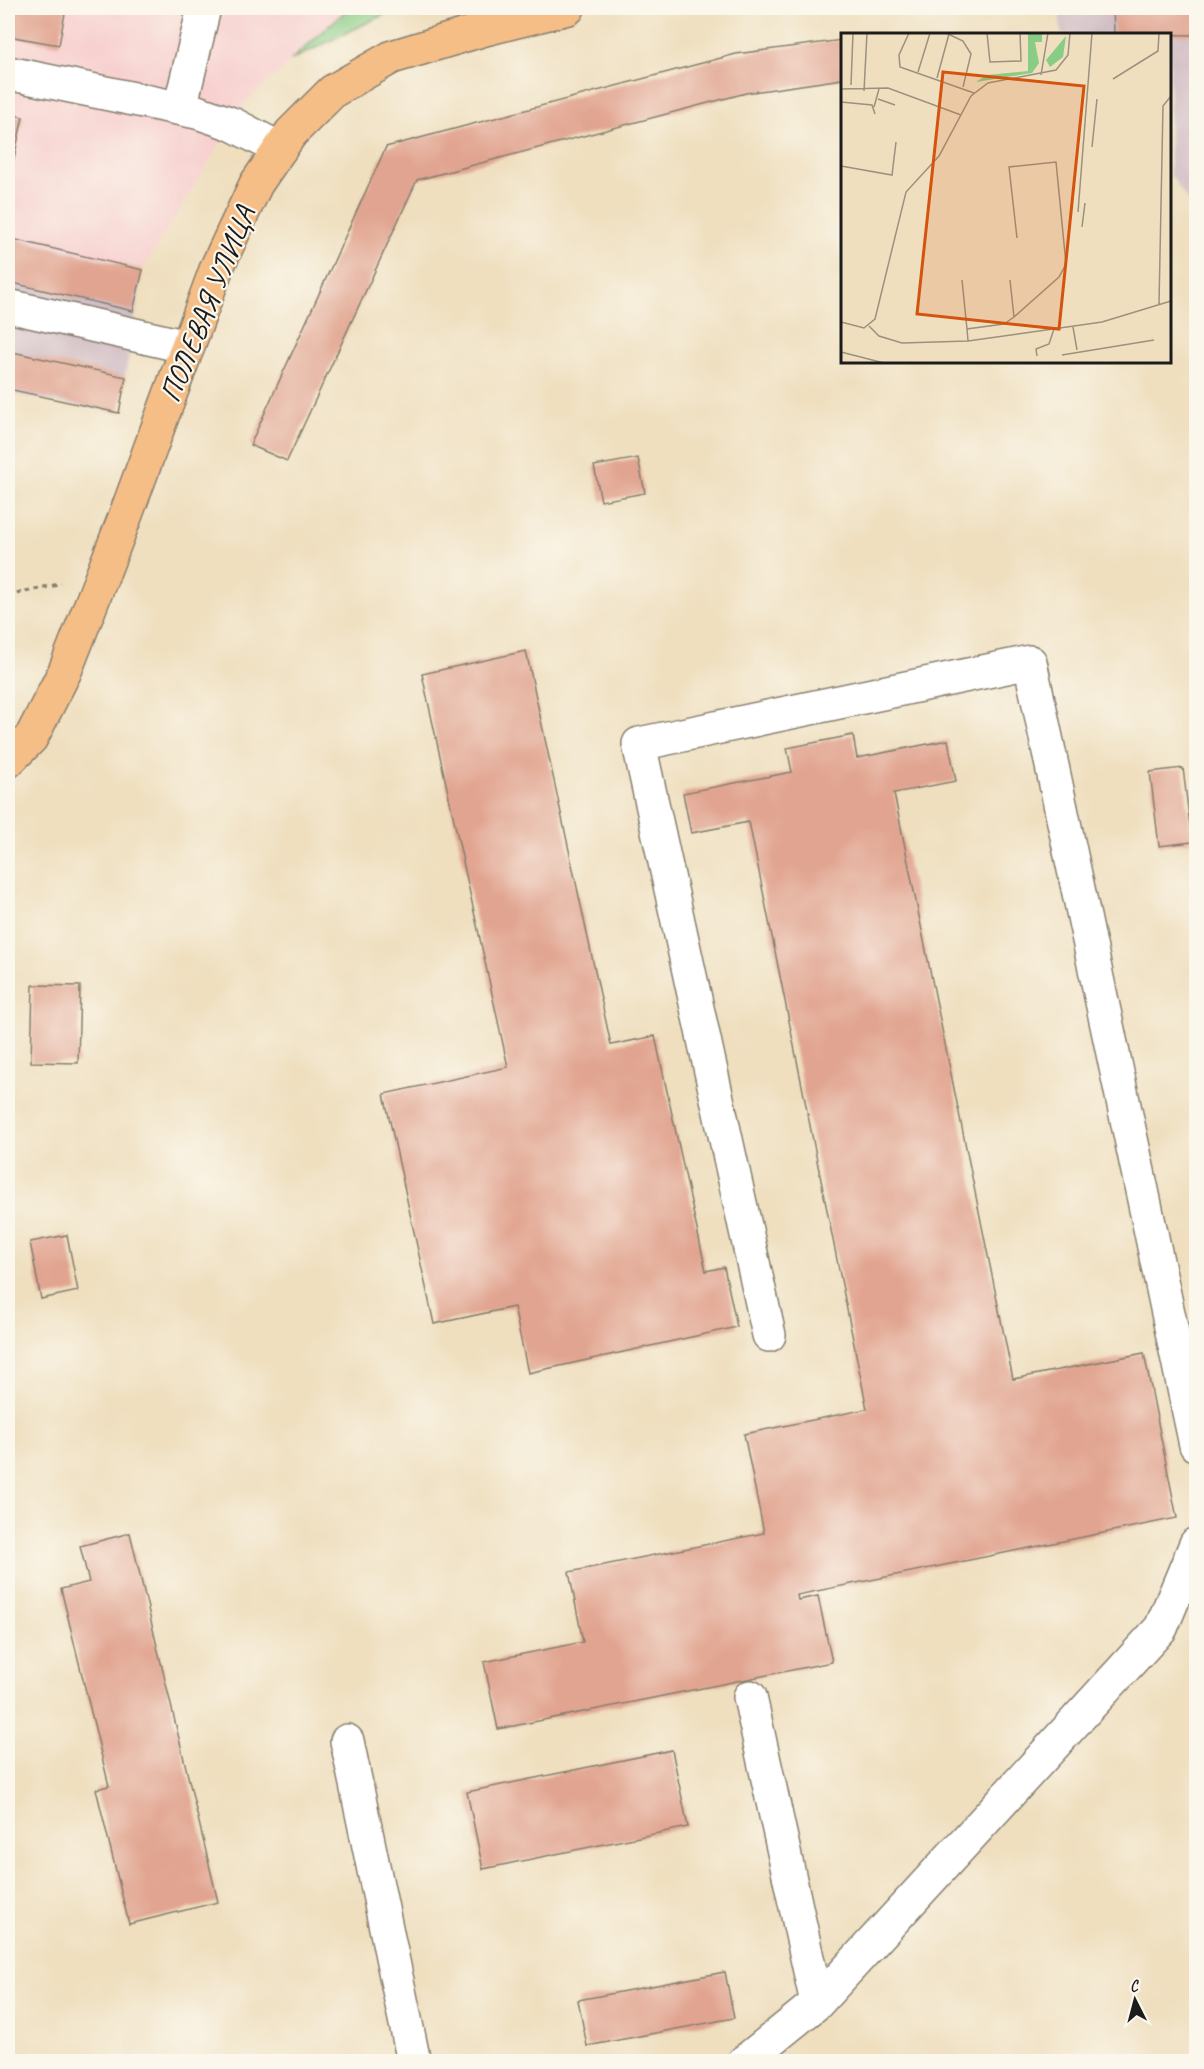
<svg xmlns="http://www.w3.org/2000/svg" width="1204" height="2069" font-family="Caveat,sans-serif">
<style>
.built{fill:#f7d0cf}
.industrial{fill:#d2bec5}
.green{fill:#89cc85;stroke:#527450;stroke-width:1.5}
.building{fill:#e1a490}
.lines{fill:none;stroke-linecap:round;stroke-linejoin:round}
.minor-casing{stroke:#867e6e;stroke-width:36}
.major-casing{stroke:#867e6e;stroke-width:36}
.path{stroke:#867e6e;stroke-width:4;stroke-dasharray:4.5 4.5;stroke-linecap:butt}
.minor{stroke:#fff;stroke-width:33}
.major{stroke:#f6be87;stroke-width:33}
.labels{text-anchor:middle;dominant-baseline:central;stroke-width:4.5;stroke-linejoin:round;paint-order:stroke}
.street-label{font-size:30px;fill:#1c1c1c;stroke:#fbf7ec}
.inset-road{fill:none;stroke:#9b917e;stroke-width:1.5}
.view{fill:#d4530e;fill-opacity:0.15;stroke:#d4530e;stroke-width:3}
.inset-edge{fill:none;stroke:#1c1c1c;stroke-width:3}
</style>
<rect width="100%" height="100%" fill="#fbf7ec"/>
<filter id="ink" filterUnits="userSpaceOnUse"><feTurbulence type="fractalNoise" baseFrequency=".0167" numOctaves="2"/><feDisplacementMap in="SourceGraphic" scale="12" xChannelSelector="R" yChannelSelector="G"/><feConvolveMatrix kernelMatrix="1 2 1 2 8 2 1 2 1" color-interpolation-filters="sRGB"/></filter>
<filter id="wash" filterUnits="userSpaceOnUse"><feTurbulence type="fractalNoise" baseFrequency=".008" numOctaves="4" result="noise"/><feDisplacementMap in="SourceGraphic" scale="24" xChannelSelector="R" yChannelSelector="G"/><feGaussianBlur stdDeviation="1.35" result="paint"/><feColorMatrix in="noise" values="0 0 0 0 0 0 0 0 0 0 0 0 0 0 0 0 0 1.4 0 .05"/><feComposite in="paint" operator="in"/></filter>
<g filter="url(#wash)">
<rect width="100%" height="100%" fill="#efdfbf"/>
<!-- built -->
<path class="built" d="M8 8H349L245 103 143 269 8 236Z"/>
<!-- industrial -->
<path class="industrial" d="M1059 8H1196V232L1195 212 1170 174V34H1061Z
M8 236 143 270 119 413 8 393Z"/>
<!-- green -->
<path class="green" d="M349 8H405L393 10 291 60Z"/>
<g id="blocks">
<!-- building -->
<path class="building" d="M8 8H66L59 45 8 36Z
M1113 8H1196V35L1114 34Z
M842 40V79L746 93 417 180 287 461 250 445 386 147 736 54Z
M8 113 23 117 8 185Z
M8 238 143 270 133 311 8 282Z
M8 351 126 377 119 413 8 389Z
M638 458 645 493 601 501 594 466Z
M526 651 611 1045 655 1036 706 1271 724 1267 737 1327 528 1373 514 1307 434 1324 384 1094 508 1067 422 674Z
M853 735 857 758 948 740 956 781 894 793 1013 1379 1144 1353 1177 1518 797 1595 798 1600 818 1596 832 1662 498 1729 484 1662 583 1642 569 1572 764 1533 744 1434 867 1409 749 822 691 833 683 793 792 772 787 748Z
M1183 768 1192 842 1159 846 1150 772Z
M33 985 80 986 78 1063 31 1062Z
M67 1235 78 1291 41 1299 30 1242Z
M130 1533 218 1902 129 1924 96 1789 109 1786 61 1589 89 1582 80 1546Z
M672 1750 688 1827 483 1869 467 1792Z
M725 1972 734 2018 587 2046 578 2000Z"/>
</g>
</g>
<g filter="url(#ink)">
<use href="#blocks" fill-opacity="0" stroke="#867e6e" stroke-width="1.5"/>
<g class="lines">
<!-- minor casing -->
<g class="minor-casing">
<path id="minor" d="M8 73 197 112 232 124 280 149
M180 108 204 8
M8 306 188 347
M769 1335 639 744 1030 662 1196 1445
M750 1697 817 2003
M347 1741 414 2062
M744 2062 817 2003 1161 1628 1196 1544"/>
</g>
<!-- major casing -->
<g class="major-casing">
<path id="major" d="M8 761 31 738 65 671 125 517 217 267 256 184 291 133 333 91 392 57 485 29 568 8"/>
</g>
<!-- path -->
<path class="path" d="M8 595 61 584"/>
<!-- minor -->
<use href="#minor" class="minor"/>
<!-- major -->
<use href="#major" class="major"/>
</g>
</g>
<g class="labels">
<!-- street labels -->
<g class="street-label">
<text transform="translate(207 304) rotate(-68)">ПОЛЕВАЯ УЛИЦА</text>
</g>
</g>
<!-- overview -->
<g transform="translate(841 33)">
<rect width="330" height="330" fill="#efdfbf"/>
<path d="M187 0H201V9H194L198 30 191 40 135 49 146 42 187 38ZM225 3 222 24 209 34 205 27Z" fill="#89cc85"/>
<path class="inset-road" d="M68 0 58 22 59 34 133 60M105 0 122 8 130 21 122 54M146 0 149 29 180 28 179 0M77 39 89 0M200 42 207 0M96 45 108 1M272 46 317 18 318 0M10 52 12 0M0 56 47 55 120 82M23 58 26 0M37 66 54 72M0 69 31 72 34 81M33 74 38 56M251 114 256 66M0 133 51 142 55 109M237 179 251 0M241 194 244 170M121 247 126 296M169 247 173 284M318 271 322 73 330 63M0 289 23 295 34 286 65 159 98 123 130 63 147 50 215 37 227 22 229 0M28 293 38 303 61 310 127 308 261 289 330 268M232 294 236 317M127 308 126 296 163 291 173 284 218 244 225 231 215 129 168 134 176 205M0 319 43 330M221 322 313 307M196 323 195 316 208 311 213 296"/>
<path class="view" d="M102 39 243 53 218 296 76 281Z"/>
<rect width="330" height="330" class="inset-edge"/>
</g>
<!-- margin -->
<rect width="1204" height="2069" fill="none" stroke="#fbf7ec" stroke-width="30"/>
<!-- north arrow -->
<g transform="translate(1135 2000) rotate(354)" stroke="#fbf7ec" stroke-width="4.5" paint-order="stroke">
<path d="M0-4.5L10 22L0 15L-10 22Z" fill="#1c1c1c"/>
<text y="-9" font-size="16" font-weight="bold" text-anchor="middle" fill="#1c1c1c">С</text>
</g>
</svg>
